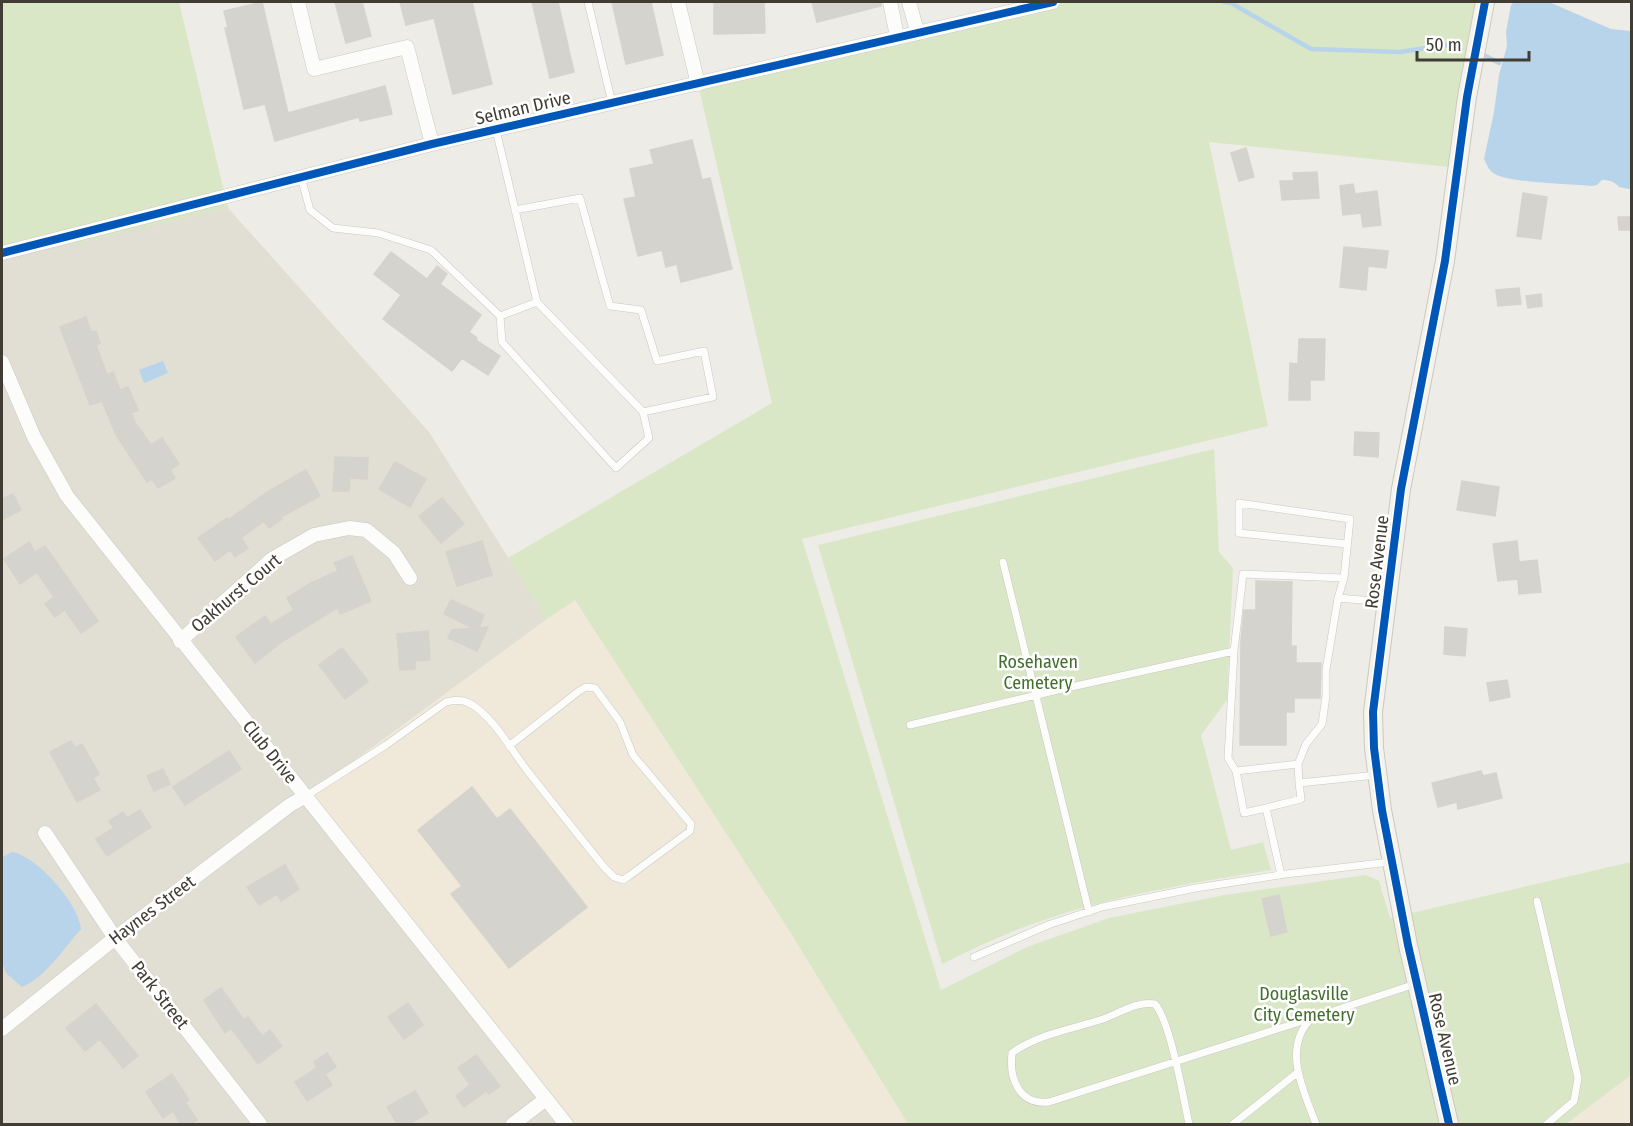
<svg xmlns="http://www.w3.org/2000/svg" width="1633" height="1126" font-family="'Fira Sans Condensed',sans-serif">
<style>
.residential{fill:#e1ded3}
.commercial{fill:#f0e8d9}
.green{fill:#d9e7c7}
.water{fill:#b8d4ea}
.lines{fill:none;stroke-linecap:round;stroke-linejoin:round}
.stream{stroke:#b8d4ea;stroke-width:4.5}
.building{fill:#d5d3cd;stroke:#d5d3cc;stroke-width:1.5}
.lane-casing{stroke:#c9c8c2;stroke-width:8}
.street-casing{stroke:#c9c8c2;stroke-width:15}
.secondary-casing{stroke:#ccc9be;stroke-width:20}
.lane{stroke:#fcfcfb;stroke-width:7}
.street{stroke:#fcfcfb;stroke-width:14}
.secondary{stroke:#f5f3ed;stroke-width:18}
.cycleway-casing{stroke:#fff;stroke-width:11}
.cycleway{stroke:#0057b8;stroke-width:8}
.labels{text-anchor:middle;dominant-baseline:central;stroke-width:5;stroke-linejoin:round;paint-order:stroke}
.street-label{font-size:18px;fill:#413c33;stroke:#fff}
.park-label{font-size:18px;fill:#426f2b;stroke:#fff}
</style>
<rect width="100%" height="100%" fill="#edece6"/>
<!-- residential -->
<path class="residential" d="M228 208 429 432 547 619 306 796 568 1124H2V254Z"/>
<!-- commercial -->
<path class="commercial" d="M575 599 787 927 908 1124H566L306 796Z
M1631 1075V1124H1566Z"/>
<!-- green -->
<path class="green" d="M2 2H179L228 208 78 243 2 256Z
M1060 2H1485L1458 168 1209 142 1268 426 802 539 941 990 1027 947 1109 918 1225 895 1366 875 1379 881 1390 918 1631 862V1075L1566 1124H908L787 927 575 600 547 619 508 558 772 403 698 84 897 36Z
M1214 449 1219 552 1233 568 1227 700 1201 735 1231 850 1263 842 1271 870C1199 882 1126 893 1056 916 1017 928 978 946 942 964L818 545Z"/>
<!-- water -->
<path class="water" d="M1514 2H1549L1611 29 1631 31 1632 187 1629 189 1619 187C1614 181 1609 180 1602 180L1597 185 1592 186C1572 184 1510 183 1495 174 1489 171 1487 165 1484 159L1494 112 1499 75 1507 46 1506 32 1511 5Z
M163 361 168 373 144 383 139 370Z
M12 852C37 856 79 904 81 929 64 948 46 977 22 987L6 973 2 962V857Z"/>
<g class="lines">
<!-- stream -->
<path class="stream" d="M1224 2 1231 3 1311 49 1400 52 1445 45 1461 49
M1480 53 1499 63"/>
</g>
<!-- building -->
<path class="building" d="M262 2 288 113 385 86 392 114 360 121 359 117 275 141 265 104 244 109 225 28H228L224 11Z
M335 2H362L371 36 346 43Z
M400 2H472L492 84 453 94 434 18 406 25Z
M532 2H558L574 72 550 78Z
M612 2H651L663 55 626 64Z
M714 2H764L765 33 714 34Z
M812 2H881V6L817 22Z
M692 140 702 180 710 178 732 269 681 282 677 264 666 267 662 250 638 256 624 199 636 197 630 169 654 164 650 150Z
M1246 148 1254 177 1239 181 1231 153Z
M1317 172 1319 198 1282 200 1280 181H1294L1293 173Z
M1353 184 1355 194 1377 191 1381 225 1363 227 1361 213 1343 215 1340 186Z
M1523 193 1547 197 1541 239 1517 236Z
M1618 217H1632V230H1619Z
M1344 247 1388 251 1386 268 1368 266 1366 290 1340 287Z
M391 252 427 279 437 266 447 274 440 284 481 315 469 332 477 338 476 340 500 356 488 375 462 358 452 371 383 319 401 295 374 274Z
M1519 288 1521 304 1498 306 1496 290Z
M1541 294 1542 306 1528 308 1526 296Z
M86 317 91 332 96 331 100 343 96 345 107 375 113 372 120 390 128 387 138 410 131 413 136 424 151 445 162 438 179 464 170 470 175 478 158 488 152 479 147 482 116 435 102 401 90 405 60 327Z
M1299 339H1325L1324 380H1310V400H1289L1290 363 1298 364Z
M1355 432 1379 433 1378 457 1354 455Z
M335 457 368 458 367 479 350 478 349 491H333Z
M395 462 426 479 410 507 379 489Z
M306 470 320 496 281 517 282 519 269 528 264 521 241 538 248 548 235 557 230 550 215 561 198 538 227 518 228 520 269 491Z
M1462 481 1499 487 1495 516 1457 510Z
M13 494 21 510 2 520V499Z
M442 498 464 524 441 543 419 516Z
M482 541 492 575 457 586 446 552Z
M1517 541 1519 562 1537 560 1541 592 1519 594 1518 579 1498 581 1493 544Z
M29 542 35 552 45 546 98 621 81 633 65 610 55 617 45 604 54 597 37 572 20 584 4 559Z
M352 556 371 601 340 614 337 608 283 641 255 663 236 637 265 616 271 624 294 610 287 598 311 583 338 571 334 563Z
M1256 581 1292 582 1291 646H1296V663H1321L1320 698H1294V712H1286V745H1240L1241 641 1244 610H1256Z
M451 600 484 615 479 628 488 627 477 651 448 638 452 630 473 628 444 614Z
M1445 627 1467 629 1465 656 1444 654Z
M428 631 430 660 415 661V669L400 670 397 634Z
M342 648 368 681 345 699 319 665Z
M1507 680 1510 697 1490 701 1487 683Z
M71 741 75 748 82 744 99 774 93 778 100 790 77 802 50 752Z
M229 751 241 769 185 805 173 787Z
M163 769 170 784 154 791 147 776Z
M1481 771 1483 776 1496 773 1502 798 1458 809 1457 802 1438 807 1432 783Z
M472 787 497 819 510 809 587 907 509 968 451 894 462 886 418 830Z
M140 810 151 827 107 856 96 839 114 828 109 821 123 812 127 818Z
M285 865 299 889 281 901 277 894 259 905 247 887Z
M1279 895 1287 932 1271 936 1262 899Z
M221 988 244 1020 248 1017 262 1036 270 1030 282 1046 258 1064 231 1028 225 1033 204 1000Z
M408 1003 423 1025 404 1039 388 1017Z
M96 1004 138 1056 123 1068 100 1039 85 1051 66 1028Z
M327 1053 336 1067 325 1074 332 1085 307 1101 295 1082 317 1068 314 1062Z
M476 1055 500 1086 489 1094 486 1091 464 1107 456 1096 470 1085 458 1068Z
M172 1074 189 1100 185 1102 197 1120 190 1125H181L173 1111 163 1118 146 1092Z
M415 1091 428 1113 408 1125H398L387 1107Z"/>
<g class="lines">
<!-- lane casing -->
<g class="lane-casing">
<path id="lane" d="M588 2 612 103
M496 130 537 302 643 412 713 397 704 351 657 361 641 310 610 306 580 198 515 210
M301 177 310 210 333 228 378 233 431 250 500 316
M537 302 500 316 502 342 616 468 649 438 643 412
M1003 562 1089 912
M1338 598 1385 602
M910 725 1062 689 1234 651
M1298 764 1306 744 1322 724 1326 696V670L1338 598 1344 578
M1236 771 1228 758 1234 651 1243 574 1344 578 1350 519 1239 503V533L1347 544
M306 796 386 745 446 702C454 700 461 699 469 703 491 714 511 749 526 769 552 802 578 835 604 867L614 877 623 880 629 876 690 831 691 824 633 755 620 722 595 688 586 687 579 691 509 746
M1266 808 1244 813 1236 771 1298 764 1299 783
M1281 875 1266 808 1301 799 1299 783 1377 775
M1537 901 1578 1078 1574 1101 1547 1124
M974 957 1048 925 1102 907 1196 888 1286 874 1390 862
M1189 1124C1183 1097 1171 1023 1155 1004 1136 1001 1120 1013 1103 1019 1073 1029 1038 1034 1012 1053 1009 1079 1019 1105 1049 1102L1312 1018
M1233 1124 1297 1073
M1316 1124C1304 1092 1281 1047 1312 1018L1415 984"/>
</g>
<!-- street casing -->
<g class="street-casing">
<path id="street" d="M298 2 314 69 407 47 432 144
M678 2 698 84
M890 2 897 36
M909 2 917 31
M2 253 432 144 1053 2
M2 362 34 437 67 496 566 1124
M180 641 272 559 314 535 349 528 366 530 394 553 410 578
M45 833 115 938 260 1124
M2 1029 115 938 290 805 306 796
M513 1124 546 1099"/>
</g>
<!-- secondary casing -->
<g class="secondary-casing">
<path id="secondary" d="M1449 1124 1408 945 1382 810 1374 748 1373 712 1401 489 1445 261 1467 97 1485 2"/>
</g>
<!-- lane -->
<use href="#lane" class="lane"/>
<!-- street -->
<use href="#street" class="street"/>
<!-- secondary -->
<use href="#secondary" class="secondary"/>
<!-- cycleway casing -->
<g class="cycleway-casing">
<path id="cycleway" d="M2 253 432 144 1053 2
M1449 1124 1408 945 1382 810 1374 748 1373 712 1401 489 1445 261 1467 97 1485 2"/>
</g>
<!-- cycleway -->
<use href="#cycleway" class="cycleway"/>
</g>
<g class="labels">
<!-- street labels -->
<g class="street-label">
<text transform="translate(523 108) rotate(-13)">Selman Drive</text>
<text transform="translate(1377 562) rotate(-83)">Rose Avenue</text>
<text transform="translate(236 593) rotate(-40)">Oakhurst Court</text>
<text transform="translate(270 752) rotate(51)">Club Drive</text>
<text transform="translate(152 910) rotate(-37)">Haynes Street</text>
<text transform="translate(160 995) rotate(52)">Park Street</text>
<text transform="translate(1445 1039) rotate(77)">Rose Avenue</text>
</g>
<!-- park labels -->
<g class="park-label">
<text x="1038" y="662">Rosehaven<tspan x="1038" dy="21">Cemetery</tspan></text>
<text x="1304" y="994">Douglasville<tspan x="1304" dy="21">City Cemetery</tspan></text>
</g>
</g>
<!-- border -->
<rect width="1633" height="1126" fill="none" stroke="#413c33" stroke-width="6"/>
<!-- scale -->
<path d="M1417 51v9h112v-9" fill="none" stroke="#413c33" stroke-width="3"/>
<text x="1426" y="51" font-size="18" fill="#413c33" stroke="#ffffff" stroke-width="4.5" paint-order="stroke">50 m</text>
</svg>
